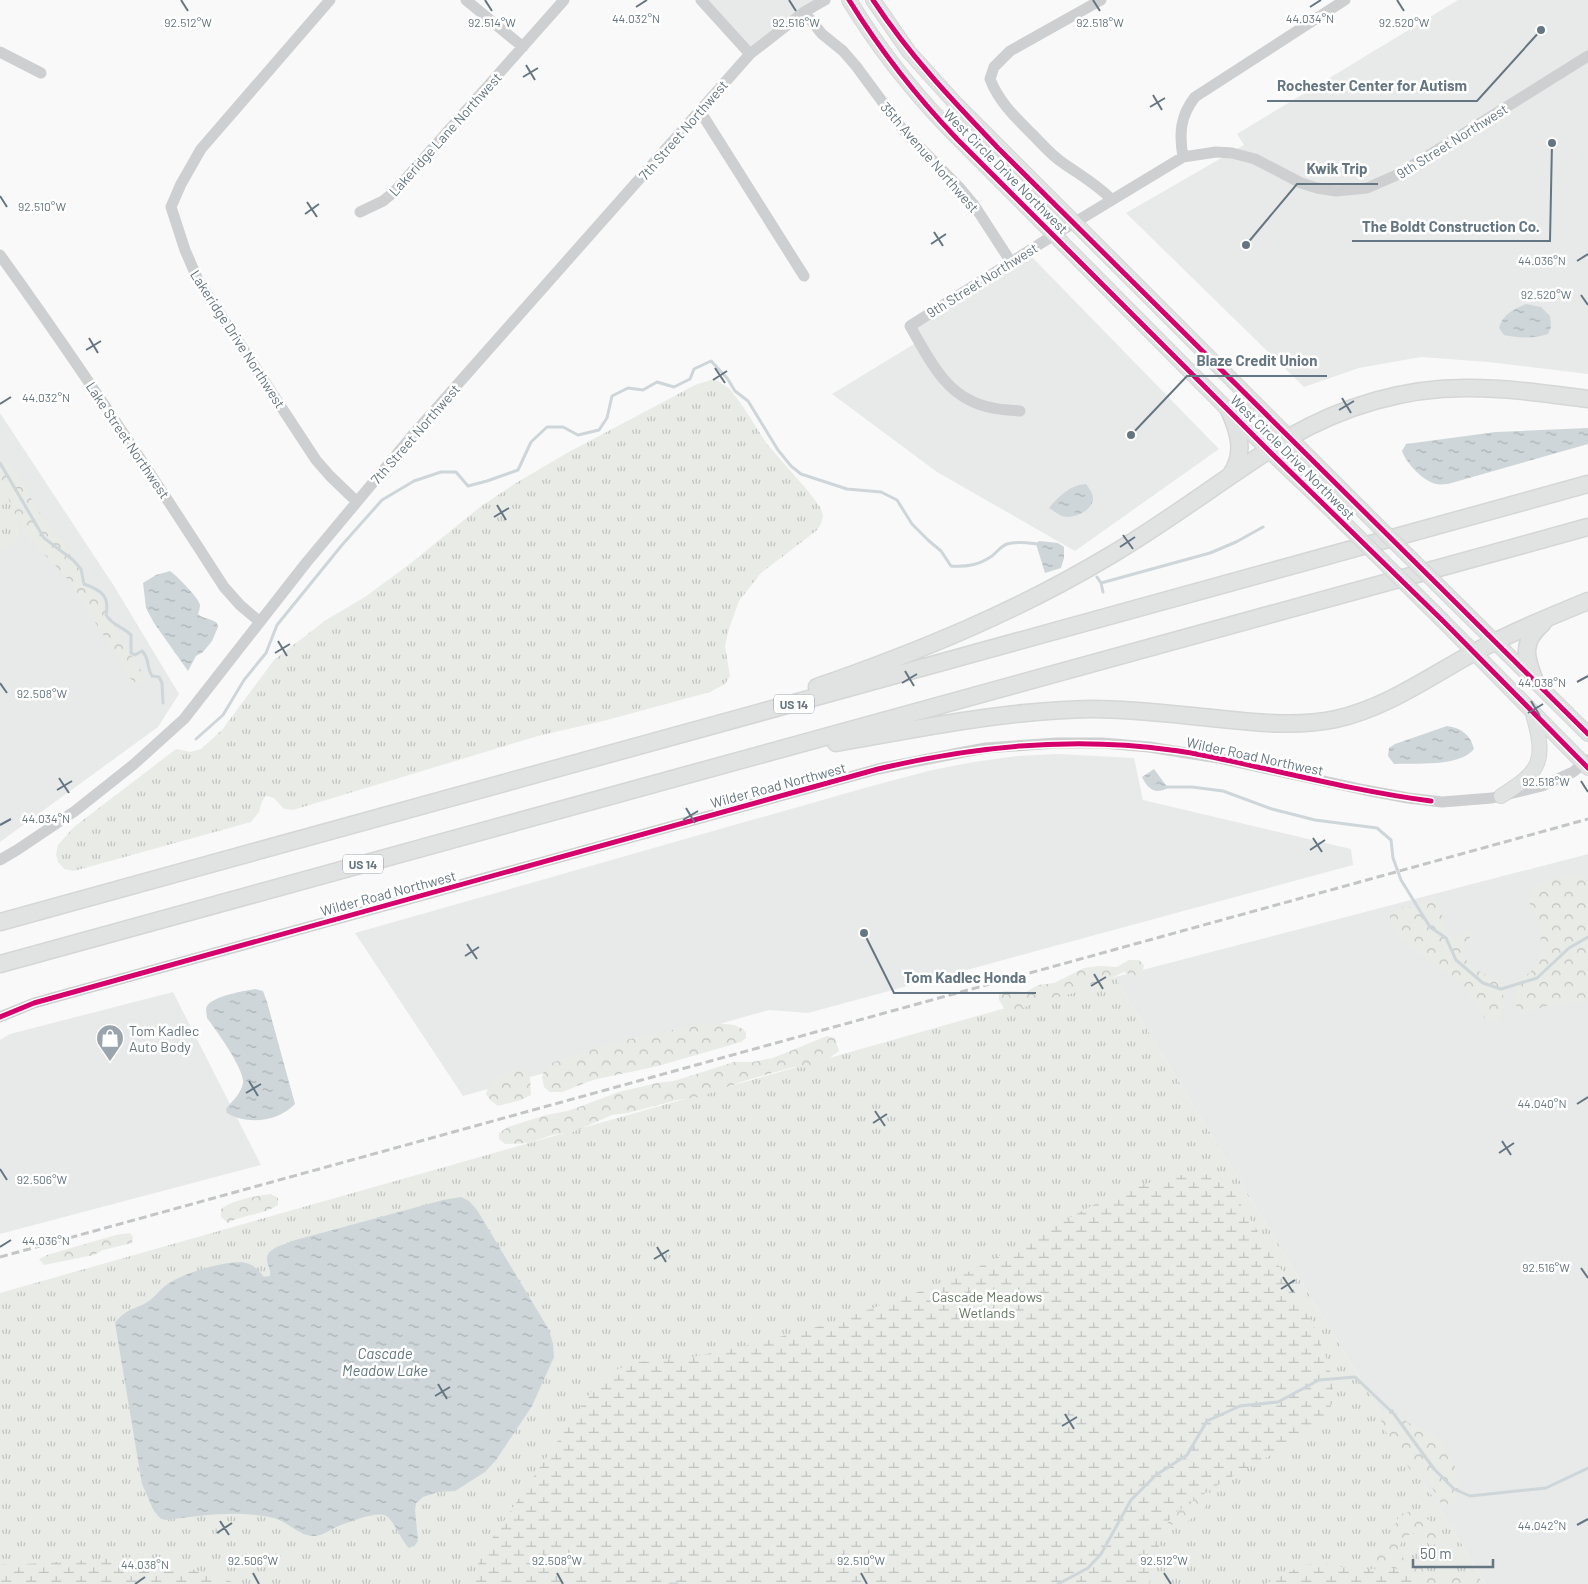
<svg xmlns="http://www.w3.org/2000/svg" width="1588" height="1584" font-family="Barlow,sans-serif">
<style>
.built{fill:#e8e9e9}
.grass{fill:url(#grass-tufts)}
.forest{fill:url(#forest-crowns)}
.wetland{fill:url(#wetland-marsh)}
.water{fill:url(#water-ripples)}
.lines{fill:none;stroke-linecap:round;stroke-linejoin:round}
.stream{stroke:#ced6d9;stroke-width:3}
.major-casing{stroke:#d5d6d7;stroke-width:16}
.highway-casing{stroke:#d5d6d6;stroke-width:19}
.minor{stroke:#cecfd0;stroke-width:11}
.major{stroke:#e1e2e2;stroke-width:14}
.highway{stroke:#e1e2e2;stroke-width:16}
.rail{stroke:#c3c5c6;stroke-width:3;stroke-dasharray:8 4;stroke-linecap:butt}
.major-bridge-casing{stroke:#d5d6d7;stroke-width:16;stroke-linecap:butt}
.major-bridge{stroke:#e1e2e2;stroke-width:14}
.cycleway-casing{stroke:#fff;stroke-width:8}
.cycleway{stroke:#d6006c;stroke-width:5}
.ticks{fill:none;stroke:#657683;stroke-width:2}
.labels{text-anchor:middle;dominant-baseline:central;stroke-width:5;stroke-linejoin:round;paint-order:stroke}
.shield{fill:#fff;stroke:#939fa8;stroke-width:1}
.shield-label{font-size:12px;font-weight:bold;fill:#657683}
.street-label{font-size:14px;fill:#657683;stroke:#fff}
.poi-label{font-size:14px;fill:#657683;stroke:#fff;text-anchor:start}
.park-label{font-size:14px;fill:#687a64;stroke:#fff}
.water-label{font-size:15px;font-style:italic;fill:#60757c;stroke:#fff}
.ticks-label{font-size:12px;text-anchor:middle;fill:#657683;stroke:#fff;stroke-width:5;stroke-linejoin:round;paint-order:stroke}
.leader{fill:none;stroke:#657683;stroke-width:2}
.callout-dot{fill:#657683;stroke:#fff;stroke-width:2}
.callout-label{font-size:15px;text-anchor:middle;font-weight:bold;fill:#657683;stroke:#fff;stroke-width:5;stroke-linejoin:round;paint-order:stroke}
</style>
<defs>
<pattern id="grass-tufts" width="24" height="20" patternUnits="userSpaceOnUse" patternTransform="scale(1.25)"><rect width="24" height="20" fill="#e8ebe6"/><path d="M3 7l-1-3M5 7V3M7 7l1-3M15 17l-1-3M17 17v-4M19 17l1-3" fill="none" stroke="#c0c3c0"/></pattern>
<pattern id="forest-crowns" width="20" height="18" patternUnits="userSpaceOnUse" patternTransform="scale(1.25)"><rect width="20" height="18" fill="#e8ebe6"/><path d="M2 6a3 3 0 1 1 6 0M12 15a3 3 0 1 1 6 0" fill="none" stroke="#c0c3c0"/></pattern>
<pattern id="wetland-marsh" width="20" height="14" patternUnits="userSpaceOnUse" patternTransform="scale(1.25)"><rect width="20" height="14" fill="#e8ebe6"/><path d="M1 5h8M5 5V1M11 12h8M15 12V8" fill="none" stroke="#c0c3c0"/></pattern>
<pattern id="water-ripples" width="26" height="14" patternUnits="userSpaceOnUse" patternTransform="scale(1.25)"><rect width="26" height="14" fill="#ced6d9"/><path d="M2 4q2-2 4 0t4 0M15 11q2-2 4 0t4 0" fill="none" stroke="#abb2b5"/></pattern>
</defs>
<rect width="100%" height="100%" fill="#f9f9f9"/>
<!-- built -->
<path class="built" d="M701 0H826L750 54Z
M1458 0H1588V374L1488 362 1421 357 1359 368 1304 387 1126 213 1244 145 1237 134Z
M1027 252 1219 449 1075 551 937 472 832 394 919 341 910 326Z
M0 413 114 586 179 694 158 727 0 842Z
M1058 754 1134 758 1143 800 1351 849 1353 865 808 1013 769 1010 463 1096 355 933 868 787 932 770 974 762 1017 756Z
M1588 854V1584H1486L1115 977Z
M173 992 261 1165 0 1234V1040L10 1034Z"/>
<!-- grass -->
<path class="grass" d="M714 379 729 388 742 405 767 444 808 491 820 507 823 515 821 524 816 531 761 573 739 601 729 629 725 646 730 676 725 684 710 692 607 720 538 736 293 810 284 809 274 798 266 796 262 801 259 812 251 822 74 871 64 869 58 862 56 854 58 845 74 827 176 749 190 752 201 749 222 730 274 660 326 620 365 597 411 563 480 507 516 483 567 453 695 385Z
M0 482C6 494 27 529 16 540 12 545 5 548 0 551Z
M1115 977 1486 1584H0V1293Z"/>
<!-- forest -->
<path class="forest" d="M5 463 11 465 44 520 63 542 73 560 103 604 127 649 142 672 144 680 138 684 127 676 117 656 66 577 26 535 18 521 9 500 0 482V466Z
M1568 876H1583L1588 881V1001L1546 1006 1520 1014C1513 1003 1514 987 1523 978 1526 975 1530 973 1532 970 1547 952 1541 918 1528 901L1531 889 1544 882Z
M1432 898C1436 902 1440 906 1441 912 1444 920 1443 927 1447 935L1455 938 1466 931 1472 933 1462 953C1471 971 1483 973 1500 981 1504 997 1509 1013 1493 1024 1478 1017 1474 997 1463 985 1458 980 1452 976 1447 972 1429 958 1389 941 1390 914 1399 907 1403 906 1414 908L1423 901Z
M1129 960H1139L1144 965 1142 974 1138 978 1124 972 1103 982 1087 985 1077 992 1055 998 1044 997 1016 1012 1005 1010 999 1000V993L1005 991 1026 992 1038 985 1054 983 1084 968 1099 966 1117 967Z
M716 1023 734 1025 743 1029 746 1033V1038L741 1042 658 1066 593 1080 562 1092H550L544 1087 542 1077 545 1068 554 1062 612 1043 699 1024Z
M827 1036 835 1038 839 1051 824 1062 812 1068 794 1067 747 1080 699 1097 677 1100 628 1113 612 1115 573 1132 552 1135 529 1143 505 1144 499 1139V1133L508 1127 546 1115 568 1111 619 1092 657 1083 674 1081 734 1062H752L773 1058Z
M518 1068 526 1071 530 1077 531 1095 521 1100 498 1106 490 1100 486 1094C491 1078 503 1073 518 1068Z
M271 1194 278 1198V1205C263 1215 244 1214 228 1223L221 1217V1209C233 1200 255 1196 271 1194Z
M130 1233 133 1237 132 1243 103 1250 94 1255 44 1265 39 1259 47 1255 116 1235Z
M1391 1408C1397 1413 1402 1419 1409 1423 1413 1425 1419 1427 1423 1429 1447 1442 1456 1458 1458 1485 1459 1497 1458 1501 1448 1507L1440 1502 1428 1480 1412 1472 1402 1459 1397 1446 1387 1434 1380 1418 1385 1411Z
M1213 1483C1211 1492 1209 1503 1203 1510 1198 1515 1192 1517 1187 1522L1175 1525 1162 1524 1163 1501Z
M1412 1511C1427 1515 1438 1526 1439 1542L1432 1546 1413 1533C1401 1538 1400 1542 1399 1555L1408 1561 1419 1565 1439 1578 1452 1576 1470 1569 1478 1576 1483 1584H1386L1375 1561 1390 1536 1400 1514Z"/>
<!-- wetland -->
<path class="wetland" d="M1198 1171 1215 1178 1232 1190 1310 1316 1329 1365 1333 1386 1332 1403 1325 1420 1302 1438 1224 1481 1173 1514 1162 1533 1149 1584H475L476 1569 483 1552 588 1396 598 1382 613 1371 636 1362 688 1358 753 1344 828 1324 921 1291 973 1270 1097 1203 1145 1184Z
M132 1557C170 1562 202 1571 238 1584H0V1564L11 1565Z
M1321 1563C1333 1566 1346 1568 1359 1569 1387 1571 1394 1558 1416 1584H1265L1303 1565Z"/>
<!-- water -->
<path class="water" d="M1526 304 1541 307 1550 316 1551 327 1548 334C1534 339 1518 338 1504 335L1499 328C1502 315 1514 309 1526 304Z
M1588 428V444L1448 484C1445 484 1440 485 1436 484 1423 481 1406 463 1402 451L1406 444 1496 432Z
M1086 484C1089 488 1093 493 1093 499 1093 509 1077 517 1068 517 1061 517 1055 512 1049 508 1059 496 1070 485 1086 484Z
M1039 541 1058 543 1064 547V558L1061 568 1045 573 1036 544Z
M170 571C176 575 199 598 200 605 200 607 199 612 198 614 202 619 211 618 217 623L218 627 212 641 203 652 196 656 188 671 154 623 146 608 143 583 156 575Z
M1447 726C1461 728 1470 734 1474 749 1460 767 1416 763 1394 764L1388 756 1389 748 1395 744Z
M1154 769 1168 788C1155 795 1148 789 1142 777Z
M255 989 263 991 267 1002 295 1104C278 1122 247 1125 227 1113L226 1109C232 1101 241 1094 243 1083 245 1070 216 1030 207 1018 207 1014 205 1010 207 1006 213 996 244 991 255 989Z
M461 1197 469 1201 477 1210 549 1330 553 1344 554 1357 532 1406 496 1460 485 1472 455 1491 438 1492 423 1497 416 1503 415 1510 418 1541 415 1545 409 1548C401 1541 393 1517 384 1515 373 1512 347 1523 336 1527 329 1531 323 1535 315 1536 301 1537 288 1522 274 1518 238 1510 203 1515 167 1520L161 1519 154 1511 142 1484 115 1323C128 1306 137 1310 150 1300 158 1294 163 1286 171 1282 184 1273 235 1257 249 1264 255 1266 260 1272 264 1277L270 1276C271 1269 268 1267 267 1260 266 1248 284 1245 292 1241L443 1200Z"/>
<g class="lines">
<!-- stream -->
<path class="stream" d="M0 463 44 538 73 560 81 569 84 584C101 590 110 596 106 615 113 626 122 626 131 635V653L135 655 142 651C150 658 146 667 152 676L159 677 162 683 163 703
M1097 577 1101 583 1103 592
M1101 583 1210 553 1236 542 1263 527
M196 739 223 715 244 680 266 653 277 625 342 545 382 500 414 481 441 472H456L468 486 487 481 518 470 531 442 547 427H563L578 435 599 430 607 418 612 396 628 388 643 390 657 382 674 387 690 379 694 369 711 361 727 378 735 391 748 401 778 450 791 466 801 474 847 489 881 492 897 500 912 524 928 540 941 551 951 566C967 567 979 565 992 556 997 552 1001 546 1007 544 1018 541 1028 543 1038 544
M1163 787H1192L1223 791 1272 809 1315 820 1377 828 1391 840 1393 858 1401 880 1430 927 1446 938 1456 960 1483 983 1501 989 1537 978 1569 948 1588 937
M670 1584H677
M1058 1584 1088 1568 1101 1554 1131 1500 1156 1475 1187 1455 1207 1421 1240 1406 1278 1402 1319 1380 1355 1377 1394 1414 1434 1469 1454 1489 1470 1496 1546 1488 1588 1468"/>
<!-- major casing -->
<g class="major-casing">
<path id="major" d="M849 0C877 46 909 87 946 126L1268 450 1333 512
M873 0 909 52 956 104 1357 505
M1468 615 1588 734
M1443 621 1588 768
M1501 796C1542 771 1546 760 1533 714"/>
</g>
<!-- highway casing -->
<g class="highway-casing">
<path id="highway" d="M1229 410C1239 432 1246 454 1230 476
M1535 681C1525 656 1521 642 1543 623
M817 687C918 652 1018 611 1111 555 1172 519 1228 475 1288 438 1343 406 1406 387 1470 388 1509 388 1549 394 1588 399
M836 743C921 728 1007 710 1093 709 1136 709 1180 715 1222 719 1260 723 1299 727 1336 719 1386 708 1429 677 1473 653 1510 633 1549 617 1588 601
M0 922 1588 484
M0 964 1588 527"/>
</g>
<!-- minor -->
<path class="minor" d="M330 0 201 149 181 184 171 207 185 250 198 280 316 460 330 476 356 501
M466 0 523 47
M701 0 750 54
M1101 0 1010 51 994 67 990 79C999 102 1015 117 1032 134 1042 144 1051 155 1063 163 1080 175 1098 185 1112 200
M804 12 822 34 843 51 856 66 904 131 959 187 974 205 1011 262
M0 52 41 73
M700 111 804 276
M1183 157C1179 134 1180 116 1195 97L1345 0
M360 212 383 201 394 192 564 0
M0 255C78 363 152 475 224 587L240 605 260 622
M1020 411C1011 410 1001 410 993 408 947 400 931 362 910 326L1054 235 1183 157 1216 152 1232 153 1255 159 1301 183 1317 188 1336 191 1367 188 1399 174 1588 56
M0 860 17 850 75 811 133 765 184 719 306 563 411 437 750 54 804 12 825 0
M0 1017 34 1003 878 769 964 752 986 748 1057 743H1102L1149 747 1218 758 1365 790 1408 798 1442 802 1492 798 1542 786 1573 772 1588 760"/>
<!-- major -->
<use href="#major" class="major"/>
<!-- highway -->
<use href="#highway" class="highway"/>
<!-- rail -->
<path class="rail" d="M0 1257 1588 819"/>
<!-- major-bridge casing -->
<g class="major-bridge-casing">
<path id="major-bridge" d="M1357 505 1468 615
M1333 512 1443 621"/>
</g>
<!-- major-bridge -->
<use href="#major-bridge" class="major-bridge"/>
<!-- cycleway casing -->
<g class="cycleway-casing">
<path id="cycleway" d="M849 0C880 50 916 96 957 139L1268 450 1443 621 1588 768
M873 0C910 56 952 100 998 148L1588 734
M0 1017 34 1003 878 769C974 746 1072 736 1171 750 1205 754 1238 763 1271 770 1324 782 1377 794 1431 801"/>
</g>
<!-- cycleway -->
<use href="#cycleway" class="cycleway"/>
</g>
<!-- ticks -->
<path class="ticks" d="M181 0 188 11M485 0 492 11M789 0 796 11M1093 0 1100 11M1397 0 1404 11M636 7 647 0M1310 7 1321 0M526 65 535 80M523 77 538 68M1153 95 1162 110M1150 107 1165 98M0 196 7 207M307 202 317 217M305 214 319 204M934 232 943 246M931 244 946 234M1577 261 1588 254M1581 295 1588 305M89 338 98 353M86 350 101 341M715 368 725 383M713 380 727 371M1342 398 1351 413M0 404 11 397M1339 410 1354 401M497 505 506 520M494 517 509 508M1123 535 1133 549M1120 547 1135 537M278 641 287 656M275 653 290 644M905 671 914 686M1577 682 1588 676M0 683 7 693M902 683 917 674M1531 701 1540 716M1528 713 1543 704M59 778 69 793M1581 781 1588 792M57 790 72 781M686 808 695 823M683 820 698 811M0 825 11 819M1313 838 1322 852M1310 850 1325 840M467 944 477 959M465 956 479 947M1094 974 1103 989M1091 986 1106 977M249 1081 258 1096M246 1093 261 1084M1577 1104 1588 1097M875 1111 885 1126M873 1123 887 1114M1502 1141 1511 1155M1499 1153 1514 1143M0 1169 7 1180M0 1247 11 1240M657 1247 666 1262M654 1259 669 1250M1581 1268 1588 1278M1283 1277 1293 1292M1281 1289 1295 1280M438 1384 447 1399M435 1396 450 1387M1065 1414 1074 1429M1062 1426 1077 1417M220 1521 229 1535M1577 1525 1588 1519M217 1533 232 1523M253 1573 259 1584M557 1573 563 1584M861 1573 867 1584M1164 1573 1171 1584M135 1584 145 1577"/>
<!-- icons -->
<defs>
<g id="shop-pin" transform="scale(1.4375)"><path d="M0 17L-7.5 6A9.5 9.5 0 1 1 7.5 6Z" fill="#99a4ac" stroke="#fff"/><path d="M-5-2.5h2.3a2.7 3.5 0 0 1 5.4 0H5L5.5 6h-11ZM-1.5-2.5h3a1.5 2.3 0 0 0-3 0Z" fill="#fff"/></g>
</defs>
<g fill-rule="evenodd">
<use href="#shop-pin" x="110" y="1038"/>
</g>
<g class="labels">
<!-- shield labels -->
<g class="shield">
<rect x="774" y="694.5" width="40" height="19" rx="4"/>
<rect x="343" y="854.5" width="40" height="19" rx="4"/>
</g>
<g class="shield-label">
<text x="794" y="704">US 14</text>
<text x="363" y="864">US 14</text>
</g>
<!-- street labels -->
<g class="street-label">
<text transform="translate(683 130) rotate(-49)">7th Street Northwest</text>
<text transform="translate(445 134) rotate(-48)">Lakeridge Lane Northwest</text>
<text transform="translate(1452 141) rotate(-32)">9th Street Northwest</text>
<text transform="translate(930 157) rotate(49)">35th Avenue Northwest</text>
<text transform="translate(1006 171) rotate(45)">West Circle Drive Northwest</text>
<text transform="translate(982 280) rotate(-32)">9th Street Northwest</text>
<text transform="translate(238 339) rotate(57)">Lakeridge Drive Northwest</text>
<text transform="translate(415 434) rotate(-49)">7th Street Northwest</text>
<text transform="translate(128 440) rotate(56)">Lake Street Northwest</text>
<text transform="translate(1293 457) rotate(45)">West Circle Drive Northwest</text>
<text transform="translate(1255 756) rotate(12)">Wilder Road Northwest</text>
<text transform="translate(778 785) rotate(-15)">Wilder Road Northwest</text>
<text transform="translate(388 893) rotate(-15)">Wilder Road Northwest</text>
</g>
<!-- poi labels -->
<g class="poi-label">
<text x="129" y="1030">Tom Kadlec<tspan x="129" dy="16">Auto Body</tspan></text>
</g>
<!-- park labels -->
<g class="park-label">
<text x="987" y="1296">Cascade Meadows<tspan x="987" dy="16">Wetlands</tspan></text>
</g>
<!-- water labels -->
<g class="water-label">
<text x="385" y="1353">Cascade<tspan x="385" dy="17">Meadow Lake</tspan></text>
</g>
</g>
<g class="ticks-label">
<text x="636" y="23">44.032°N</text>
<text x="1310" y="23">44.034°N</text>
<text x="188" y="27">92.512°W</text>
<text x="492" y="27">92.514°W</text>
<text x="796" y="27">92.516°W</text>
<text x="1100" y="27">92.518°W</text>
<text x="1404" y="27">92.520°W</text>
<text x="42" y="211">92.510°W</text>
<text x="1542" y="265">44.036°N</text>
<text x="1546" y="299">92.520°W</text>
<text x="46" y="402">44.032°N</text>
<text x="1542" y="687">44.038°N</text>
<text x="42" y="698">92.508°W</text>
<text x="1546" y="786">92.518°W</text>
<text x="46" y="823">44.034°N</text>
<text x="1542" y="1108">44.040°N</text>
<text x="42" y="1184">92.506°W</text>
<text x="46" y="1245">44.036°N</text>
<text x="1546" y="1272">92.516°W</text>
<text x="1542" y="1530">44.042°N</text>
<text x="253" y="1565">92.506°W</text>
<text x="557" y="1565">92.508°W</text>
<text x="861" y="1565">92.510°W</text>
<text x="1164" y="1565">92.512°W</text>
<text x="145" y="1569">44.038°N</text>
</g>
<!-- callouts -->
<path class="leader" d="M1541 30L1477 101H1267M1246 245L1297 184H1378M1552 143L1550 241H1352M1131 435L1187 376H1327M864 933L894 993H1036"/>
<g class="callout-dot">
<circle cx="1541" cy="30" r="5"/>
<circle cx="1246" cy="245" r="5"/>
<circle cx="1552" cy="143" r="5"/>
<circle cx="1131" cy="435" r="5"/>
<circle cx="864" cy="933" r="5"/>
</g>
<g class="callout-label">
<text x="1372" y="91">Rochester Center for Autism</text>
<text x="1337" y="174">Kwik Trip</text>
<text x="1451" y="232">The Boldt Construction Co.</text>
<text x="1257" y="366">Blaze Credit Union</text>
<text x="965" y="983">Tom Kadlec Honda</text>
</g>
<!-- scale -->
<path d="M1413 1559v8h80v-8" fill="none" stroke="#657683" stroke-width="2.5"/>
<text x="1420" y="1559" font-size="15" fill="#657683" stroke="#ffffff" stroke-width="4" paint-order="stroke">50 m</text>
</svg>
